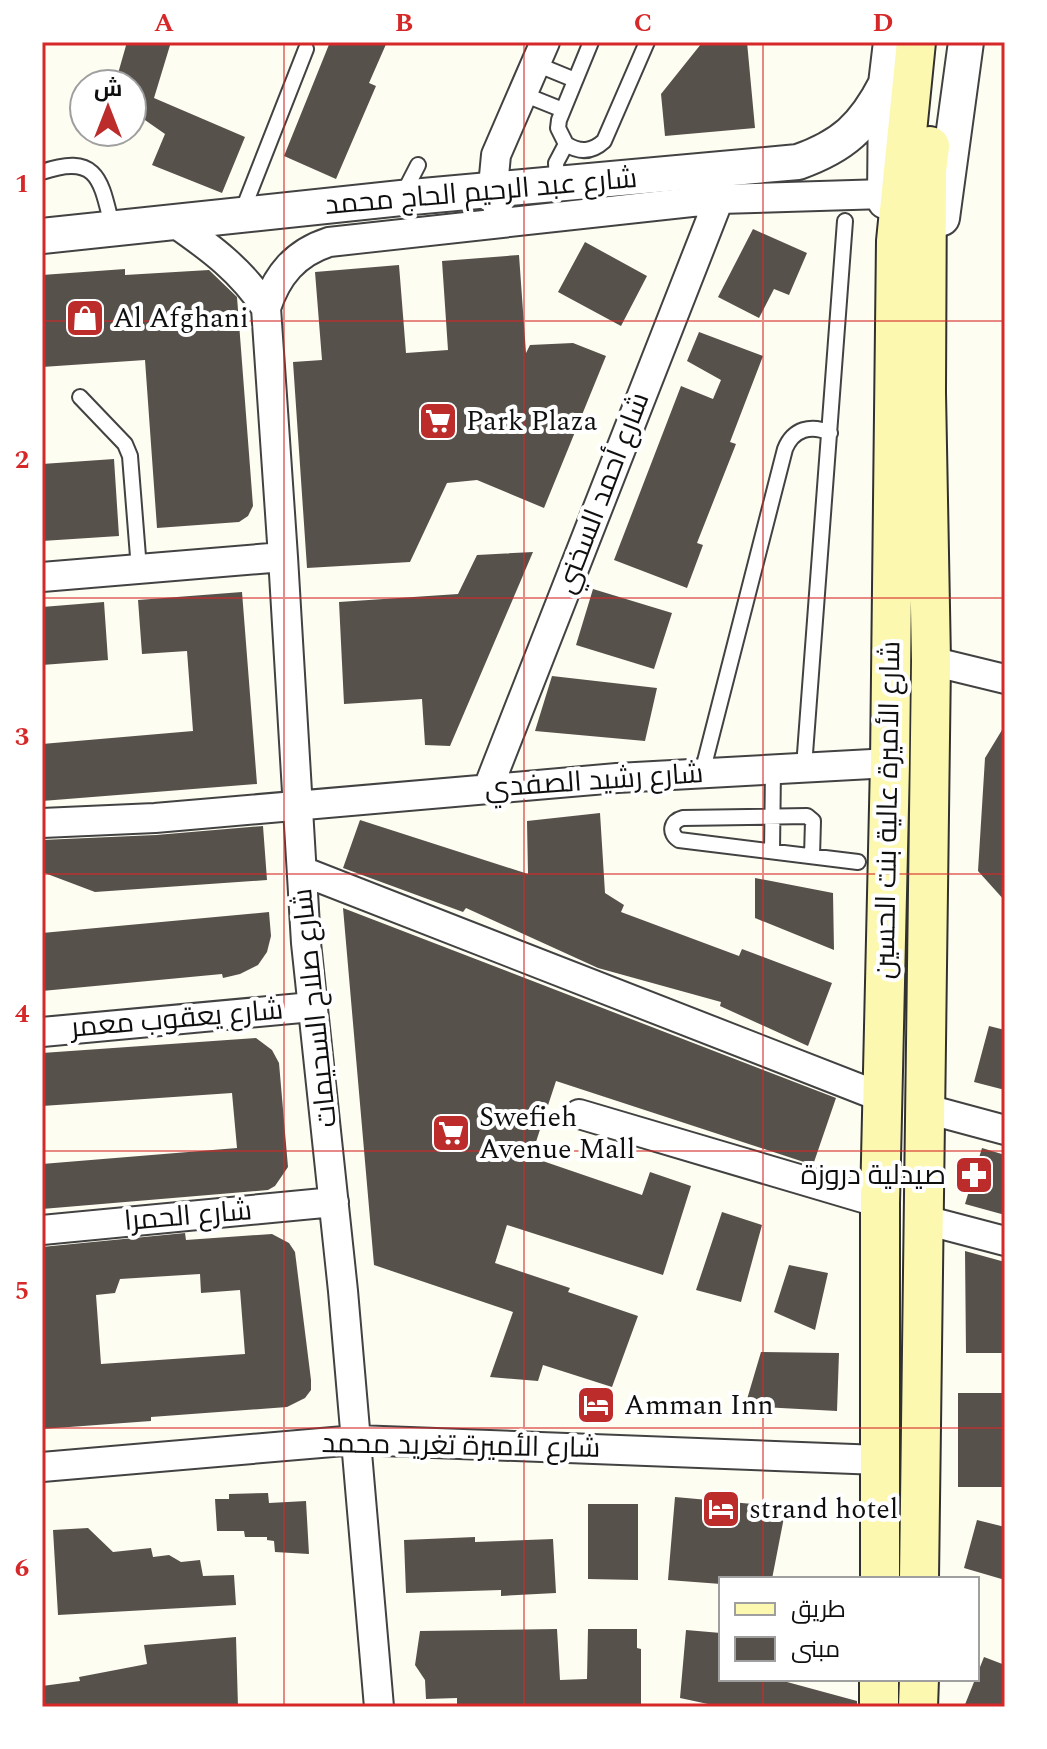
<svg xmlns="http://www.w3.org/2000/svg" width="1047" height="1749" font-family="Spectral,Cairo,serif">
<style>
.building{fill:#57514c;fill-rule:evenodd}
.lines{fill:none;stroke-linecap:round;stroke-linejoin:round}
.service-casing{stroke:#424242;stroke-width:18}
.minor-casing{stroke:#424242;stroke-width:32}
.tertiary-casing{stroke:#424242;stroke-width:38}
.secondary-casing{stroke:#313131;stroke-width:42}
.service{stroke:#fff;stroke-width:14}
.minor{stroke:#fff;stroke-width:28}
.tertiary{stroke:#fff;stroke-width:34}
.secondary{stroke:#fcf8af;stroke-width:38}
.grid{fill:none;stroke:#d62828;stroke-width:2;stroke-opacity:0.55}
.labels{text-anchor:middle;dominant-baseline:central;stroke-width:8;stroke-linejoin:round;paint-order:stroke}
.street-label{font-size:28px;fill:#0f0f0f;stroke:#fff}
.poi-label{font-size:28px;fill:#0f0f0f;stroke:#fff;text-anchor:start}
.neatline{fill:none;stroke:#d62828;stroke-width:3}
.grid-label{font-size:26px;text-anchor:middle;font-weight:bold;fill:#d62828}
</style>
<rect width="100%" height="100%" fill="#fefdf2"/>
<!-- building -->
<path class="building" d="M127 42H171L154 98 245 137 222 193 152 165 165 134 132 111V84H115Z
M330 42H387L369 83 376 86 336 179 284 156Z
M716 42H747L755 128 665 136 661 94 701 44Z
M753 229 807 253 789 295 774 289 759 318 718 297Z
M585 242 647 276 621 326 558 292Z
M519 255 526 353 530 345 573 343 606 356 544 508 477 480 447 483 410 562 307 568 293 362 322 360 315 272 399 265 406 353 448 350 442 261Z
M125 269V275L209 270 237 297 253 506 248 516 239 522 157 528 145 360 42 367V275Z
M699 332 763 356 730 442 736 444 697 543 703 545 687 588 614 560 681 386 713 399 721 380 687 361Z
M114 459 119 536 42 541V464Z
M533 552 450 746 425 745 422 699 344 704 339 602 458 594 477 555Z
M593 589 672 613 654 669 576 645Z
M242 592 257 784 42 801V744L193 731 187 651 142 654 138 600Z
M104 602 108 660 42 665V607Z
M552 676 657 688 645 741 535 731Z
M1005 725V901L978 871 985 758Z
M600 813 605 893 624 905 621 912 739 956 742 949 832 983 808 1046 720 1006 721 1002 598 968 466 908 463 912 343 868 360 820 528 874 527 821Z
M263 826 267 880 95 892 42 872V840L156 835Z
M755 878 833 893 834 950 755 918Z
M343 908 836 1098 813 1165 556 1081 531 1157 642 1195 650 1172 691 1186 663 1275 507 1225 495 1263 570 1288 568 1292 638 1316 612 1387 543 1365 538 1381 490 1377 513 1312 374 1265Z
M269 912 271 936 267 952 258 965 240 974 223 978 222 974 42 991V933Z
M989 1026 1005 1030V1090L974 1082Z
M256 1038 272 1050 279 1063 288 1167 275 1186 268 1190 42 1209V1164L237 1148 232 1093 42 1106V1053Z
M982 1148 1005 1155V1215L965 1204Z
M722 1212 762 1225 741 1302 696 1290Z
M185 1233 186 1240 272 1234 289 1243 295 1252 311 1380V1390L305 1398 287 1407 151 1417V1421L42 1429V1247ZM200 1274 201 1293 240 1290 245 1354 101 1364 96 1295 115 1293 120 1279Z
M965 1251 1005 1262V1353H966Z
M789 1265 828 1273 815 1330 774 1312Z
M761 1352 839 1353 837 1411 745 1406Z
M958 1393H1005V1487H958Z
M268 1493 269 1503 306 1501 309 1554 275 1552 274 1541 267 1540V1537H245L244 1531H217L215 1499H229V1494Z
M675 1497 786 1507 772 1579H721V1584L668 1580Z
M588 1504H638V1580L588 1579Z
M977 1520 1005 1527V1580L964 1568Z
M88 1528 113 1552 151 1548 153 1557 169 1555 181 1562 200 1560 203 1576 234 1575 236 1605 58 1615 53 1530Z
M475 1537V1542L553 1539 556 1593 501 1596V1590L406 1593 404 1540Z
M557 1629 560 1680 587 1679 588 1629H637V1648L641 1649V1707H457V1698L426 1699 425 1680 415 1665 420 1631Z
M686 1630 721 1633V1679H776L857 1701V1707H722L680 1698Z
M236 1637 238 1707H42V1686L80 1681 79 1677 147 1664 144 1645Z
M984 1657 1005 1665V1707H964Z"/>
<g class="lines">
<!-- service casing -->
<g class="service-casing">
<path id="service" d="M591 42 559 120 558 128 566 144C580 153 592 152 604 141L647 42
M536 64 575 80
M523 94 563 110
M42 172C100 152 101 183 113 229
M557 184 556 163 566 144
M401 198 418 165
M242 212 306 49
M80 397 125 444 130 456 139 569
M804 767 845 221
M702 773 785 449C793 429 811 424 830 433
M772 851 773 769
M812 856 813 821 807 816 683 818C671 821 668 833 679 840L858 862"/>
</g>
<!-- minor casing -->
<g class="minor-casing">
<path id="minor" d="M498 211 494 176 496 155 545 42
M175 223C211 248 242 271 266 308
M42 577 283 557
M931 661 1005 679
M488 788 719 199
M42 823 155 818 617 778 890 763
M302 871 881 1097
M42 1032 312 1007
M927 1109 1005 1130
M579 1114 880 1203
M925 1220 1005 1241
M42 1230 334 1202
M42 1467 356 1440 880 1460
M379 1707 343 1291 306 943 283 557 266 308C277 275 295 253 329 242L719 199 885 194"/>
</g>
<!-- tertiary casing -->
<g class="tertiary-casing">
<path id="tertiary" d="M885 201 886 84 891 42
M942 218 966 42
M42 236 401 198 798 162C843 146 864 127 886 84"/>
</g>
<!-- secondary casing -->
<g class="secondary-casing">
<path id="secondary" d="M880 1579V1203L890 763 896 241 916 42
M919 1579 931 661 926 393 927 171 930 146
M879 1707V1679
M918 1707 919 1679"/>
</g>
<!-- service -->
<use href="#service" class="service"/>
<!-- minor -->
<use href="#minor" class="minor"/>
<!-- tertiary -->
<use href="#tertiary" class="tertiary"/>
<!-- secondary -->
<use href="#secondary" class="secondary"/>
</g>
<!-- grid -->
<path class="grid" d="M284 42V1707M524 42V1707M763 42V1579M42 321H1005M42 598H1005M42 874H1005M42 1151H1005M42 1428H1005M763 1679V1707"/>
<!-- icons -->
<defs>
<g id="shop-square" transform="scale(2)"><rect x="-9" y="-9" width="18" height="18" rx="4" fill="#bb2c2b" stroke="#fff"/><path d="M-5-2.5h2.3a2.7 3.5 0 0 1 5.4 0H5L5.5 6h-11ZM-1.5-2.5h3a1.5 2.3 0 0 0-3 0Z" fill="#fff"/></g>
<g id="supermarket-square" transform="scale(2)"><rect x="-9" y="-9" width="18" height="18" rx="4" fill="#bb2c2b" stroke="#fff"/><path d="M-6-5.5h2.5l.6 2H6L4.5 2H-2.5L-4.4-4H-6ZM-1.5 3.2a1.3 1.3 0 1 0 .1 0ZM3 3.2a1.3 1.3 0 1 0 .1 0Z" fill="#fff"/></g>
<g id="pharmacy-square" transform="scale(2)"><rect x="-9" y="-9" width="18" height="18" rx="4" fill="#bb2c2b" stroke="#fff"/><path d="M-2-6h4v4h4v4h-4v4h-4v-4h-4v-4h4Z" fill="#fff"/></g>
<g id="hotel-square" transform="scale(2)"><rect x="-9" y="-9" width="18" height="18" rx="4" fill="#bb2c2b" stroke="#fff"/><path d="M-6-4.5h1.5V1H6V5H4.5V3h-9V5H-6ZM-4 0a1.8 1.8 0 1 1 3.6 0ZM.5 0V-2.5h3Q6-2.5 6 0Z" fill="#fff"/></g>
</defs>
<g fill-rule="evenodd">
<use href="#shop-square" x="85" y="318"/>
<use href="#supermarket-square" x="438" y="421"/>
<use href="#supermarket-square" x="451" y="1133"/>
<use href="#pharmacy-square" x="974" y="1175"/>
<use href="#hotel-square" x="596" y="1405"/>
<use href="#hotel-square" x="721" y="1509"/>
</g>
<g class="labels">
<!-- street labels -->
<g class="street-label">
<text transform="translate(481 192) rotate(-5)">شارع عبد الرحيم الحاج محمد</text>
<text transform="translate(603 493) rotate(-69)">شارع أحمد السخني</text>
<text transform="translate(594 781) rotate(-4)">شارع رشيد الصفدي</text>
<text transform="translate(888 810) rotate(-89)">شارع الأميرة عالية بنت الحسين</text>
<text transform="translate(315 1008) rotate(-96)">شارع صلاح السحيمات</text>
<text transform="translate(177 1019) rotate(-5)">شارع يعقوب معمر</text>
<text transform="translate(188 1216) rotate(-5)">شارع الحمرا</text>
<text transform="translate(461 1446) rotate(1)">شارع الأميرة تغريد محمد</text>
</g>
<!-- poi labels -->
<g class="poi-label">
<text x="113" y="318">Al Afghani</text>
<text x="466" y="421">Park Plaza</text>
<text x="479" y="1117">Swefieh<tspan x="479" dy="32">Avenue Mall</tspan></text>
<text x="946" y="1175" text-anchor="end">صيدلية دروزة</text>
<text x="624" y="1405">Amman Inn</text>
<text x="749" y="1509">strand hotel</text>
</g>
</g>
<!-- border -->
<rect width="1047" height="1749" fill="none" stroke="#ffffff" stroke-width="88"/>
<!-- legend -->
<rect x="719" y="1577" width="260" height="104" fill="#ffffff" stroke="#9f9f9f" stroke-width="2"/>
<rect x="735" y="1603" width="40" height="12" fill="#fcf8af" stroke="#9f9f9f" stroke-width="2"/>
<text x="791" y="1617" font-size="24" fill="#0f0f0f">طريق</text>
<rect x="735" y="1637" width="40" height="24" fill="#57514c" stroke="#9f9f9f" stroke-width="2"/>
<text x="791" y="1657" font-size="24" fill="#0f0f0f">مبنى</text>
<!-- north arrow -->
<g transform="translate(108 108)"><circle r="38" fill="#ffffff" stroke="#9f9f9f" stroke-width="2"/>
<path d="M0-6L14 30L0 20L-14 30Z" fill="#bb2c2b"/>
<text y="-12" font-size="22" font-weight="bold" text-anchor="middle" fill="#0f0f0f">ش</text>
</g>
<rect x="44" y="44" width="959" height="1661" class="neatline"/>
<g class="grid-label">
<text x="164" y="31">A</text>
<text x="404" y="31">B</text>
<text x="643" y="31">C</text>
<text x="883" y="31">D</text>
<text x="22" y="192">1</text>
<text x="22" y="468">2</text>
<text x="22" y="745">3</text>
<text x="22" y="1022">4</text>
<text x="22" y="1299">5</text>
<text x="22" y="1576">6</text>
</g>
</svg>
